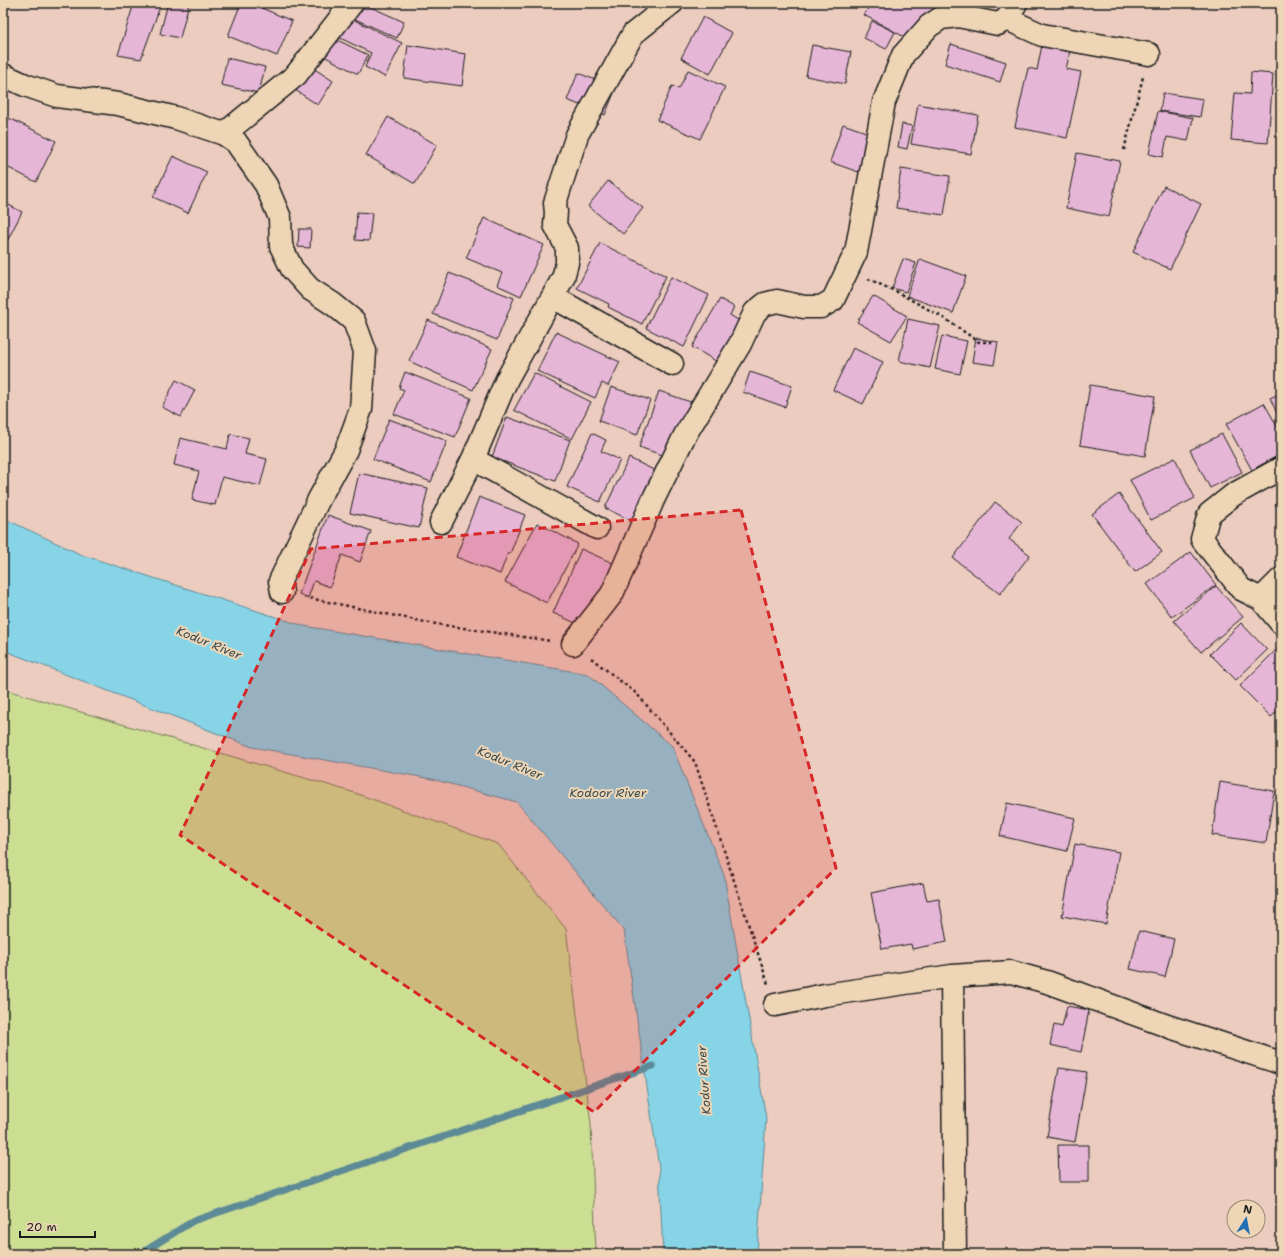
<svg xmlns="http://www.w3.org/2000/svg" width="1284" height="1257" font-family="'Shantell Sans',sans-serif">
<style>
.green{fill:#ccde92;stroke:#747d57}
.water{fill:#87d4e7;stroke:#5c8a96}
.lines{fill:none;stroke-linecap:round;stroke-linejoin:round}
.stream{stroke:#5c8a96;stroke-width:7}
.building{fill:#e6b6d7;stroke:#1c1c1c}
.minor-casing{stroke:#1c1c1c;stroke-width:25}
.path{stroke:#1c1c1c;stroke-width:2.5;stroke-dasharray:3 3;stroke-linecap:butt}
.minor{stroke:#edd5b5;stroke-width:22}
.marked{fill:#d62828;fill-opacity:0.2;stroke:#d62828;stroke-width:3;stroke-dasharray:8 5;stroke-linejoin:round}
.labels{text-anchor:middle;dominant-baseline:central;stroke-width:4;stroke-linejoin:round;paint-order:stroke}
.water-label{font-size:12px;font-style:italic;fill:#374a4f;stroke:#edd5b5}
</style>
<rect width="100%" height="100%" fill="#ebccbf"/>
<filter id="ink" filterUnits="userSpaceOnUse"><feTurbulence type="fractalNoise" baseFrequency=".025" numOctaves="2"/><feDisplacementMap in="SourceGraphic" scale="8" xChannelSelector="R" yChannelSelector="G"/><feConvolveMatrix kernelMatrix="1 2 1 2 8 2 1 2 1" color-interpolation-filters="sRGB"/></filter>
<g filter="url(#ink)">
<!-- green -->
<path class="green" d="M3 689 352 792 498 844 566 929 591 1124 596 1254H3Z"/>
<!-- water -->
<path class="water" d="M3 518 82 555 304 626 588 674 672 746 724 875 766 1118 757 1254H663L659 1168 624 930 517 802 432 779 252 747 3 650Z"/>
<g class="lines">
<!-- stream -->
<path class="stream" d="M140 1254 193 1221 653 1066"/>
</g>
<!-- building -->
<path class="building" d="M134 3H156L161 4 141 59 118 55Z
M168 3H189L180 38 160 34Z
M241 3H250L292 21 277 56 228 36Z
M362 3 404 22 397 38 355 19Z
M625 3H656L654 10Z
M871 3H927L941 11 921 46 864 15Z
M342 14 402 43 385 77 365 67 371 53 332 34Z
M703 17 732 33 710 74 681 58Z
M872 21 895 32 886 49 864 38Z
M327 35 368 55 358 74 318 53Z
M951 44 1006 62 1000 82 945 64Z
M408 45 466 54 462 86 404 78Z
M812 45 851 52 845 84 806 76Z
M1042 45 1070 51 1066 69 1081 72 1067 138 1015 127 1028 68 1037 70Z
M227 58 265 67 259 93 221 85Z
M307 64 333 81 318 105 292 88Z
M688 70 725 87 700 139 657 120 672 86 679 89Z
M1251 72 1273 74 1268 143 1231 140 1235 93 1250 94Z
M578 73 616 88 605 115 567 100Z
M1163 93 1203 99 1200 117 1160 111Z
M918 104 978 115 971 154 911 144Z
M1158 111 1193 118 1188 141 1167 137 1163 157 1149 154Z
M388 117 437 145 415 184 366 155Z
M9 118 56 141 36 182 3 165V131Z
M843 124 880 137 867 175 830 162Z
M902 124 912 126 907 149 898 147Z
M1077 153 1120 161 1109 217 1066 208Z
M173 156 207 172 188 213 153 197Z
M901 169 950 176 944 215 896 208Z
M608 181 643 208 623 234 588 206Z
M1164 186 1201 204 1170 269 1133 252Z
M3 202 22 212 3 249Z
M357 212 372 213 369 241 355 240Z
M484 218 544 245 521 296 497 285 502 273 466 258Z
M299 229H311L310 248 298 247Z
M600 243 666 276 642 324 608 307 609 304 577 288Z
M903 259 916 263 906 292 892 288Z
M920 259 966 276 953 313 907 296Z
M449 273 514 298 497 340 433 314Z
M671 277 709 295 684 347 646 328Z
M873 296 907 316 891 341 857 322Z
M720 299 734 307 730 315 749 327 726 367 692 347Z
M908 319 940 326 930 368 899 361Z
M428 320 492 349 473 390 409 361Z
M556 332 620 362 608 386 602 383 595 398 537 371Z
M942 336 967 341 960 374 935 369Z
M976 338 998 342 994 365 972 362Z
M853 348 883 362 863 404 833 390Z
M405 372 471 398 455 437 394 414 404 390 399 388Z
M750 372 792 386 785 407 743 392Z
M534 373 591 402 572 439 514 410Z
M176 380 195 390 181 417 162 407Z
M1090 385 1155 396 1145 456 1080 445Z
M611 387 650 400 637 435 599 421Z
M659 391 699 405 679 461 639 447Z
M1281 393V422L1270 398Z
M1264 403 1281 433V454L1252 470 1226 424Z
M507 417 570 440 555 481 492 457Z
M389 419 447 441 431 482 373 459Z
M592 433 606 440 601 451 620 460 600 502 567 487Z
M230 434 249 438 245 454 267 459 260 486 222 477 215 505 192 500 199 471 174 465 180 438 227 449Z
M1222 434 1242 472 1210 488 1190 450Z
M629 458 666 476 642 526 605 508Z
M1175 458 1195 498 1151 520 1130 480Z
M359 473 428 488 419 528 350 513Z
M1119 494 1162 552 1135 572 1092 514Z
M479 497 525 515 510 554 508 553 500 574 456 557Z
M1281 499V511L1275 504Z
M995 502 1022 522 1009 539 1030 555 1000 594 953 558Z
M328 515 371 531 360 562 342 555 330 587 314 581 308 598 299 594Z
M537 523 578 544 547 603 505 582Z
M581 549 624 568 596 632 553 613Z
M1191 552 1216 585 1172 617 1147 584Z
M1216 586 1243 617 1201 652 1174 621Z
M1241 623 1267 650 1236 680 1210 654Z
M1278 648 1281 650V708L1271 717 1240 686Z
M1220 782 1274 791 1266 843 1212 835Z
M1007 803 1075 818 1067 851 1000 836Z
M1075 844 1119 852 1106 924 1062 916Z
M923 883 927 901 939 899 947 942 912 949 911 944 882 949 871 893Z
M1139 931 1174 939 1165 977 1130 969Z
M1067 1006 1089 1010 1081 1052 1050 1045 1054 1025 1062 1027Z
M1059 1068 1087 1072 1075 1142 1047 1137Z
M1058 1145H1089V1182H1059Z"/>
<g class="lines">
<!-- minor casing -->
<g class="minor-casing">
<path id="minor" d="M1007 19 1042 35 1149 54
M3 75 25 85 57 96 118 104 176 118 224 134
M553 297 672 364
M473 459 597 528
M1281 468 1233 495 1209 514 1202 539 1241 589 1261 599 1281 579
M441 522 473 459 507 379 563 278 567 263V248L555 225 556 212 555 203 577 135 633 34 672 3
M282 592 280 581 319 499 346 450 361 409 365 351 354 321 333 304 310 289 292 269 281 246 280 218 266 185 236 142 224 134 296 75 352 3
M1261 599 1281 623
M573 644 612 594 654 498 685 435 740 344 755 312 765 304 777 301 804 307H821L833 300 856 252 884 102 903 55 929 26 941 18 958 16 998 24 1007 19 1016 3
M952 976 955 1254
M775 1005 825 995 952 976 1011 972 1047 982 1170 1027 1281 1063"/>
</g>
<!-- path -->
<path class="path" d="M1124 150 1143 77
M868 279 895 291 944 318 979 342H993
M304 597 430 623 551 641
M591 658 637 694 695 762 768 984"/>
<!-- minor -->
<use href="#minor" class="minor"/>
</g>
</g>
<!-- marked area -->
<path class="marked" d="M741 510 836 868 594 1112 180 835 311 549Z"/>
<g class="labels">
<!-- water labels -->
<g class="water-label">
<text transform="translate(209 643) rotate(22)">Kodur River</text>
<text transform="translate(510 763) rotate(22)">Kodur River</text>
<text x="608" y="793">Kodoor River</text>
<text transform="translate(704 1080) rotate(-94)">Kodur River</text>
</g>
</g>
<!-- margin -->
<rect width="1284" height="1257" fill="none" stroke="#edd5b5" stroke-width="16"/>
<rect x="8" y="8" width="1268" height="1241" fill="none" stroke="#1c1c1c" stroke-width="1.5" filter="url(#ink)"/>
<!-- north arrow -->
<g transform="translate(1246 1219) rotate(11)"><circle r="19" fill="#edd5b5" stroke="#998b78"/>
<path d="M0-3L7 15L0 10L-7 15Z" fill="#1f6fb2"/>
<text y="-6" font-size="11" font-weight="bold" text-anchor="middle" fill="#1c1c1c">N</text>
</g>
<!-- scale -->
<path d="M20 1231v6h75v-6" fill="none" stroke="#1c1c1c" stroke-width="2"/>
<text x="26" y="1231" font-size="12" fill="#1c1c1c" stroke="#edd5b5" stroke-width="3" paint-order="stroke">20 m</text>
</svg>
